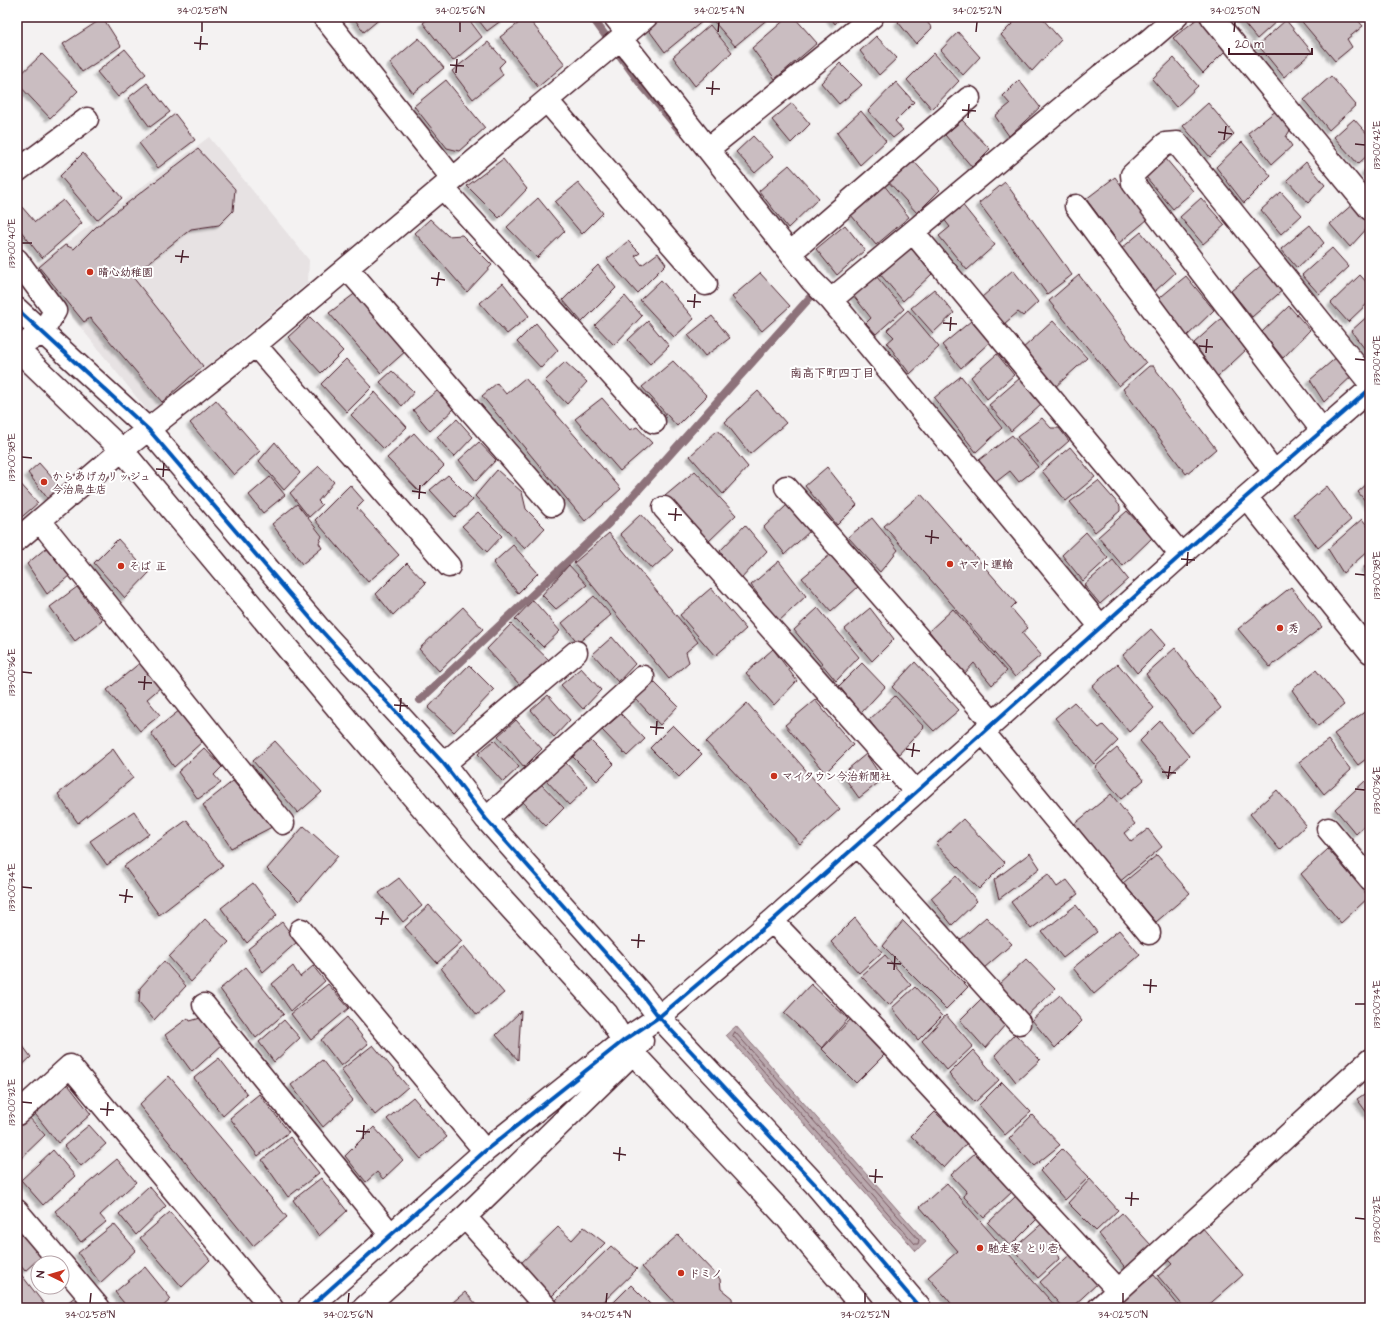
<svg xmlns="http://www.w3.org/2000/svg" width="1387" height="1325" font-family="'Architects Daughter','Klee One',sans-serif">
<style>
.built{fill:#e7e2e3}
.water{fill:#baa9ae;stroke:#8d727a}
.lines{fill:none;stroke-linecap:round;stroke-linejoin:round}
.shore{stroke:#77565f;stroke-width:1}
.stream{stroke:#8d727a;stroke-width:8}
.building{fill:#cabdc1;stroke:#4a1f2b;filter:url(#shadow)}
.minor-casing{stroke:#4a1f2b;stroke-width:25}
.minor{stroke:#fff;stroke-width:22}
.cycleway-casing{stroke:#fff;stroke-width:6}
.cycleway{stroke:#0057b8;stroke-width:4}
.ticks{fill:none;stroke:#4a1f2b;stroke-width:1.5}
.poi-dot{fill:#c8321e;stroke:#fff;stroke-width:1.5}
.labels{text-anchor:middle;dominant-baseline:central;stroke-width:4;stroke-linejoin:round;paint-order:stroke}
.poi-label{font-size:11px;font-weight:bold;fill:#4a1f2b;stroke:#fff;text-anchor:start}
.neighbourhood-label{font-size:12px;font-weight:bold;fill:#4a1f2b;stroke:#fff}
.neatline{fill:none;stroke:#4a1f2b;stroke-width:1.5}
.ticks-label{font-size:10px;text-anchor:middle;fill:#4a1f2b}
</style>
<defs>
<filter id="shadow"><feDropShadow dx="-3.5" dy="3.5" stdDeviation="1" flood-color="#0004"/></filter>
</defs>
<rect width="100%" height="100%" fill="#f4f2f2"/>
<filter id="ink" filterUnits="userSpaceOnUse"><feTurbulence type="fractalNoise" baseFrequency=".025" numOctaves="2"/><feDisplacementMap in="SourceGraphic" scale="8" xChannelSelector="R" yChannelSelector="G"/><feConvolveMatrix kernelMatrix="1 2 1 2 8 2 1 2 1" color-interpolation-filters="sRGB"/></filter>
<g filter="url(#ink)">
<!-- built -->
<path class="built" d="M209 137 309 260 308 283 150 414 33 268Z"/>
<!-- water -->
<path class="water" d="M736 1026 926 1242 916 1251 726 1035Z"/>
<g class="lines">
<!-- shore -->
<path class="shore" d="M735 1032 919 1240 918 1244H915L733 1036Z"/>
<!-- stream -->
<path class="stream" d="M592 17 639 82 681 132
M420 700 608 524 813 294 809 288"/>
</g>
<!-- building -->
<path class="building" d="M353 17H382L364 32Z
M430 17H467L482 37 453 61 423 23Z
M476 17H506L487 31Z
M527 17 565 64 538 87 500 37Z
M661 17H701L704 20 665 52 648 29Z
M710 17H770L735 46Z
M788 17H794L817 43 775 79 752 48Z
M830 17H841L835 24Z
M902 17H923L932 28 916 44 898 22Z
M1019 17H1041L1061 40 1032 71 1001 35Z
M1239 17H1275L1278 20 1257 39Z
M1298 17H1355L1363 26 1347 39 1352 47 1335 61Z
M103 18 121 46 82 72 63 44Z
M1198 18 1226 50 1203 73 1173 38Z
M1286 20 1312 52 1284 77 1258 45Z
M710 25 732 52 695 86 673 57Z
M958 32 980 57 963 75 941 50Z
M876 36 897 58 879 75 860 51Z
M419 38 444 68 413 93 390 63Z
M488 42 505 61 499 67 503 75 473 99 452 71Z
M125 49 146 74 118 97 97 72Z
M934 53 959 81 932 109 907 80Z
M42 54 78 91 50 118 17 83V78Z
M1174 58 1198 86 1176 107 1152 79Z
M840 63 862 85 839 104 821 83Z
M1331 76 1356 105 1329 130 1304 100Z
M446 80 485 128 459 151 447 148 414 106Z
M1019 80 1040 107 1009 136 995 116 1010 104 1003 96Z
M896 82 914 102 895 121 903 130 893 138 868 111Z
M147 83 170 112 150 127 128 98Z
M792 103 810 124 791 143 772 120Z
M1208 103 1234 134 1210 157 1183 126Z
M1277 110 1292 127 1286 137 1292 146 1272 164 1248 133Z
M861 111 886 141 860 165 837 133Z
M175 114 195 140 158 168 139 143Z
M1354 119 1370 137V153L1358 164 1334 137Z
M962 120 990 149 972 167 945 135Z
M753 136 773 157 755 173 736 152Z
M1242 142 1271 176 1244 203 1216 167Z
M198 149 235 189 233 211 219 225 191 229 132 276 203 366 162 402 90 318 84 322 39 267 65 245 74 249 96 227Z
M83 153 122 198 97 220 60 176Z
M909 156 940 190 917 213 885 178Z
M503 159 527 189 499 218 467 186Z
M1166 159 1193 191 1173 209 1146 177Z
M1306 162 1325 185 1308 203 1287 180Z
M789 165 819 198 788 228 759 191Z
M1370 165V177L1364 171Z
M1115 177 1147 220 1119 243 1086 199Z
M1005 182 1072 275 1047 294 979 203Z
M578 183 603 213 582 234 555 202Z
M884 185 909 217 876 245 851 215Z
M1281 192 1302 215 1281 234 1261 210Z
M538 198 565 231 537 258 507 227Z
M1201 198 1225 225 1203 244 1180 217Z
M63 200 82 223 42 258 17 226V209L21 206 35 222Z
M961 203 995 245 967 270 939 236 950 227 943 218Z
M1354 203 1370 223V225L1350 247 1330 224Z
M430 219 448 236 462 235 492 265 467 292 415 233Z
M845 225 865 250 837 275 816 249Z
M1310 225 1324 243 1297 268 1281 249Z
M1141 232 1175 273 1154 292 1121 249Z
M628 241 640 253 635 256 642 265 658 253 666 264 637 293 607 259Z
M911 248 932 274 903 301 880 274Z
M1332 248 1349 267 1319 294 1302 275Z
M1263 264 1285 288 1252 317 1231 291Z
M598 265 616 288 582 322 563 300Z
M1013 270 1038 302 1023 316 1018 312 1004 324 982 297Z
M760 273 790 306 762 331 732 297Z
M1079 275 1146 363 1119 386 1049 301Z
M1360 275 1370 286V301L1348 322 1331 303Z
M876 276 904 309 876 334 866 323 871 318 853 295Z
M1186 276 1214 310 1185 338 1156 301Z
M661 280 694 319 674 337 640 300Z
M503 283 529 316 507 334 480 303Z
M934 289 954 313 933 333 911 308Z
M357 292 407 350 381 373 329 313Z
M625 296 642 316 614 345 595 325Z
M1289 306 1310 330 1283 358 1262 332Z
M908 310 939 347 910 374 887 343 894 337 887 330Z
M1370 314V352L1368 353 1351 331Z
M712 316 730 338 705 356 688 335Z
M310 317 343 351 321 373 288 337Z
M1222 318 1246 350 1217 377 1194 343Z
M648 321 669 346 650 364 628 340Z
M971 321 990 342 961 368 942 345Z
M1053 321 1087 358 1054 388 1021 350Z
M536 323 558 350 541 368 517 342Z
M997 354 1014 375 987 399 971 377Z
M1338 356 1353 375 1324 402 1310 380Z
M346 359 372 387 347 412 321 384Z
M673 361 707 396 677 426 642 387Z
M565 362 587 382 567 404 545 381Z
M1149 366H1153L1216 449 1186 474 1123 389Z
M392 371 414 392 402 406 380 382Z
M961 376 1002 428 976 452 934 398Z
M525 378 621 489 585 521 482 396 497 383 506 394Z
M1020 378 1041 404 1011 431 989 405Z
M437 391 454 409 430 431 413 410Z
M758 391 786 423 750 454 725 422Z
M375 392 407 427 384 449 351 415Z
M602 398 630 430 637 427 652 443 620 471 575 419Z
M216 400 260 451 234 475 190 423Z
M1042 418 1051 428H1059L1069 441 1041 465 1017 437Z
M457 419 473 437 454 457 437 437Z
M718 430 748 467 723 494 690 456Z
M414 433 444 466 419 491 387 458Z
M1012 435 1038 467 1019 482 1010 471 992 485 975 463Z
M275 442 300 473 284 490 259 461Z
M479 442 496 460 476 481 459 460Z
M1070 447 1095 477 1066 501 1042 471Z
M39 463 62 489 48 499 28 473Z
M319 466 334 482 318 501 322 505 309 517 290 493Z
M827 467 857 505 837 525 805 486Z
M497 470 522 492 526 509 545 528 525 549 475 496Z
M695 471 736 515 707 543 665 496Z
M448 475 473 500 455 517 430 490Z
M270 477 285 495 263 513 249 495Z
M17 480 38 503 17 521Z
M1098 481 1120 506V511L1095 532 1070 502Z
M1370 481V507L1358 492Z
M350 485 364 501 357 508 399 555 368 582 315 520Z
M1327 486 1351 520 1318 548 1294 514Z
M921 494 1016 603 1011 608 1028 628 1022 633 1041 655 1015 677 884 526Z
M789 503 810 531 785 554 764 527Z
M297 504 322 536 319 543 322 548 302 564 272 524Z
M1127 511 1152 538 1123 566 1098 537Z
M478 512 502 536 487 552 462 526Z
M641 514 673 550 652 569 620 534Z
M872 518 898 550 880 572 848 537Z
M1362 519 1370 529V549L1343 573 1328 549Z
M745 525 767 551 740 580 720 551Z
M1086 532 1108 558 1083 581 1062 555Z
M609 533 698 642 686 652 689 662 669 679 574 563Z
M118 539 149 573 125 598 94 563Z
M513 545 538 573 518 593 493 563Z
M46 548 69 576 47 594 27 564Z
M831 554 858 587 831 611 802 578Z
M1113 560 1128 579 1100 604 1084 585Z
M779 561 806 596 778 622 751 585Z
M1370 562V575L1364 567Z
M407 563 426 583 393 615 376 594Z
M569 565 587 585 556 609 542 595Z
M77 587 102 620 75 641 50 607Z
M1291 587 1322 627 1270 667 1238 629Z
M711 588 746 629 715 656 680 615Z
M594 596 611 615 578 643 562 623Z
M533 600 560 631 543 647 515 619Z
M463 607 483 629 439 671 419 649Z
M818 608 859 657 836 681 794 630Z
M870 608 894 639 872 661 845 629Z
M953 609 1007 671 992 685 974 663 964 674 929 631Z
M511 624 549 660 520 685 487 649Z
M1151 629 1165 645 1137 673 1123 655Z
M612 637 635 664 618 682 593 654Z
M1175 648 1221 708 1192 733 1146 674Z
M773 649 797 681 774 705 746 673Z
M141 662 161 687 147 699 160 715 140 731 107 690Z
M915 662 959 710 934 731 892 687Z
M862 663 885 687 861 713 839 686Z
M1118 664 1154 708 1129 732 1092 686Z
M469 665 494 690 454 732 428 708Z
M581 668 601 690 583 709 561 685Z
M1316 670 1344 705 1318 726 1292 690Z
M654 682 678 706 660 725 636 699Z
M548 695 570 720 554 737 531 710Z
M895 696 924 727 897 756 869 720Z
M815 700 853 745 825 773 785 725Z
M1074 702 1099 728 1103 725 1118 741 1094 764 1055 718Z
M747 703 840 809 800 844 706 742Z
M1370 708V756L1358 765 1334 734Z
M180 710 202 742 174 767 151 733Z
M621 714 645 739 627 756 602 730Z
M516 720 542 749 524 767 498 736Z
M1160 721 1189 756 1169 775 1140 741Z
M673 725 702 754 679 777 650 748Z
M588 738 614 764 597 781 571 755Z
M494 740 519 767 503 782 478 754Z
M1328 740 1351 770 1324 794 1299 762Z
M275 741 322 792 298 813 253 761Z
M204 748 222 767 214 775 221 783 198 799 178 772Z
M1117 748 1144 780 1121 799 1095 767Z
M113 749 133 778 78 823 58 794Z
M866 754 883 779 859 798 842 774Z
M565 762 588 787 569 805 546 780Z
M233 781 272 827 231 848 203 805Z
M1365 781 1370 786V821L1356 834 1335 809Z
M539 782 564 808 546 826 521 800Z
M1277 790 1306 825 1280 850 1250 814Z
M1111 794 1135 824 1124 833 1131 842 1148 829 1162 847 1118 883 1072 826Z
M134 811 149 834 107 865 90 841Z
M963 819 1005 863 979 889 936 844Z
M187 820 223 866 159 915 124 866Z
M304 826 338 856 299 901 267 869Z
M1328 849 1369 897 1341 923 1301 874Z
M1030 853 1040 868 999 899 994 880Z
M1157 855 1190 893 1156 922 1123 883Z
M1048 874 1057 887 1067 880 1078 894 1031 929 1011 902Z
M956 876 977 901 952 925 931 898Z
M399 878 422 906 403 922 379 893Z
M253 883 277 915 247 943 221 908Z
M429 905 462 941 437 963 405 927Z
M1076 905 1097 932 1063 958 1042 932Z
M986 917 1012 944 984 968 960 940Z
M855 918 882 952 859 973 831 942Z
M205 919 229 942 191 982 169 957Z
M903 921 968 987 946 1009 883 946Z
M282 922 297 942 263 972 248 949Z
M1119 930 1140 955 1094 994 1073 968Z
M464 946 504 993 477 1015 441 968Z
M885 955 911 985 889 1005 861 976Z
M1026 959 1055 989 1026 1016 998 985Z
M164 961 186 986 154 1020 139 1002 140 988Z
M293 966 300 977 313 966 325 981 291 1011 272 984Z
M246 967 284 1014 256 1038 220 989Z
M328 984 349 1008 311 1040 291 1014Z
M811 984 848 1019 822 1048 784 1013Z
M915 987 942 1016 918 1040 892 1008Z
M1060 995 1082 1021 1055 1048 1032 1020Z
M981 999 1006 1024 985 1048 960 1020Z
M521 1011 518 1060 496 1035Z
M946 1015 973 1046 947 1070 922 1041Z
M204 1017 223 1044 192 1072 165 1035 188 1018 190 1021Z
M347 1017 368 1044 341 1066 321 1040Z
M853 1017 887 1052 856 1083 822 1049Z
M284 1020 300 1038 274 1062 259 1042Z
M1015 1034 1040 1060 1016 1082 995 1055Z
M17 1038 31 1057 17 1070Z
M373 1045 408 1087 375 1115 341 1070Z
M973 1050 999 1080 975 1102 949 1074Z
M219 1058 247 1094 223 1116 194 1078Z
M322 1060 353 1100 323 1127 291 1085Z
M169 1076 287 1217 253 1246 139 1105Z
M65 1081 91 1114 58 1143 32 1110Z
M1002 1082 1031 1112 1005 1135 979 1105Z
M1370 1090V1117L1357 1099Z
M259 1094 289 1132 258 1156 230 1118Z
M413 1097 447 1137 421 1159 387 1119Z
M935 1112 967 1143 944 1168 911 1136Z
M1032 1115 1060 1145 1034 1166 1009 1139Z
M28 1116 45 1135 17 1162V1127Z
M89 1125 106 1144 81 1166 64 1146Z
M374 1127 403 1160 383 1179 377 1172 366 1182 345 1156Z
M290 1137 319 1173 288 1197 262 1160Z
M1062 1149 1089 1177 1065 1200 1040 1171Z
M53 1150 75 1176 43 1205 21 1180Z
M976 1152 1013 1191 984 1218 964 1197 966 1191 951 1175Z
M117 1159 136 1182 100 1215 106 1222 81 1242 55 1211Z
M321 1178 347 1211 319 1236 293 1200Z
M1090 1179 1118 1210 1096 1231 1068 1203Z
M947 1183 1001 1245 1057 1308H955L945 1296 928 1277 958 1251 920 1207Z
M149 1186 166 1206 136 1235 119 1214Z
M1017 1195 1039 1217 1010 1246 988 1223Z
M170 1212 210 1260 182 1287 140 1238Z
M1122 1213 1151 1245 1127 1270 1099 1234Z
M1046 1220 1065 1241 1057 1253 1059 1259 1038 1278 1013 1249Z
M114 1224 136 1250 100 1283 78 1253Z
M17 1225 44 1254 25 1271 17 1261Z
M1201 1226 1243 1275 1205 1308H1185L1158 1276 1172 1264 1165 1257Z
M558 1227 572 1240 584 1227 605 1243 546 1302 513 1271Z
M678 1235 720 1279 721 1289 732 1298 733 1308H680L642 1267Z
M611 1246 637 1269 597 1308H557L553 1303Z
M1076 1249 1097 1284 1071 1308H1063L1040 1282Z
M145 1267 171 1299 161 1308H128L115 1292Z
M17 1269 47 1308H17Z
M1154 1275 1178 1305 1174 1308H1113Z
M631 1285 652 1306 650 1308H608Z
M81 1292 94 1308H61Z
M465 1292 480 1308H446Z"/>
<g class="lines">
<!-- minor casing -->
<g class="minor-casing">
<path id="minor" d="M324 17 453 179
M615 17 628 33
M1212 17 1370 209
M621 39 812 281 831 300
M547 101 706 284
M708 149 872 17
M17 171 87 119
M443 188 654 422
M1076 206 1274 472
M913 232 1181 555
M790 253 969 98
M17 260 55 311 42 333 30 340
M347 268 552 505
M17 309 149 430 318 627 444 764 486 819 639 991 659 1017 814 1183 920 1308
M255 345 449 566
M17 349 122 450 349 722 467 860 607 1014 623 1041 633 1053 786 1217 863 1308
M1322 430 1133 183 1132 175 1165 144 1177 143 1370 383
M786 487 993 723
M1246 497 1370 652
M664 508 916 792
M40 521 283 823
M17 540 122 450 255 345 646 17
M1101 627 831 300 1100 76 1147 42 1176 17
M983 732 1149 933
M444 764 576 652
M486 819 643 677
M1328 829 1370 879
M857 844 1019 1023
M772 921 895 1049 1118 1290
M301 930 485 1151
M204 1005 391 1235
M17 1114 70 1066 272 1308
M17 1211 61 1263
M465 1217 547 1308
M62 1264 99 1308
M309 1308 485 1151 623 1041 659 1017 772 921 1246 497 1370 389
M364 1308 465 1217 633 1053 642 1041
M1099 1308 1370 1060"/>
</g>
<!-- minor -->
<use href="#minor" class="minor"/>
<!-- cycleway casing -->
<g class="cycleway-casing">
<path id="cycleway" d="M17 309 149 430 318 627 444 764 486 819 639 991 659 1017 814 1183 920 1308
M309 1308 485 1151 623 1041 659 1017 772 921 1246 497 1370 389"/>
</g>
<!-- cycleway -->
<use href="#cycleway" class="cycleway"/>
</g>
</g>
<!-- ticks -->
<path class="ticks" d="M202 32V22M460 32V22M718 32 719 22M976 32 977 22M1234 32 1235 22M194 43 208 44M200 50 201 36M450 65 464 66M456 73 457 59M706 88 720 89M712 95 713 81M962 110 976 111M968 118 969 104M1218 132 1232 134M1224 140 1226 126M1355 144 1365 145M22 243H32M175 256 189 257M181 263 183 250M431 278 445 280M437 286 439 272M687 301 701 302M694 308 695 294M943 323 957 324M950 331 951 317M1199 346 1213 347M1206 353 1207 339M1355 359 1365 360M22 457 32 458M156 469 170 470M163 477 164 463M412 491 426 493M419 499 420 485M668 514 682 515M675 521 676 508M925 536 939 538M931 544 932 530M1181 559 1195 560M1187 566 1188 552M1355 574 1365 575M22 672 32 673M138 682 152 683M144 690 145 676M394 705 408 706M400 712 401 698M650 727 664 728M656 735 657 721M906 749 920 751M912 757 914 743M1162 772 1176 773M1168 779 1170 766M1355 789 1365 790M22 887 32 888M119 895 133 897M125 903 127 889M375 918 389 919M381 925 383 911M631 940 645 941M638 948 639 934M887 963 901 964M894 970 895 956M1143 985 1157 986M1150 993 1151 979M1355 1004H1365M22 1102 32 1103M100 1109 114 1110M107 1116 108 1102M356 1131 370 1132M363 1139 364 1125M613 1153 626 1155M619 1161 620 1147M869 1176 883 1177M875 1183 876 1169M1125 1198 1139 1199M1131 1206 1132 1192M1355 1218 1365 1219M90 1303 91 1293M348 1303 349 1293M606 1303 607 1293M865 1303V1293M1123 1303V1293"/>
<!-- markers -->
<g class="poi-dot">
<circle cx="90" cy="272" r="4"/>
<circle cx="44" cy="482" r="4"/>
<circle cx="950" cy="564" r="4"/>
<circle cx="121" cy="566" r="4"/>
<circle cx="1280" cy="628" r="4"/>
<circle cx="774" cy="776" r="4"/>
<circle cx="980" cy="1248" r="4"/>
<circle cx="681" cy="1273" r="4"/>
</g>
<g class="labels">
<!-- poi labels -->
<g class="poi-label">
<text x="98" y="272">晴心幼稚園</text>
<text x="52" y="476">からあげカリッジュ<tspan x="52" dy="13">今治鳥生店</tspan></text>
<text x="958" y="564">ヤマト運輸</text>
<text x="129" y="566">そば 正</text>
<text x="1288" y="628">秀</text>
<text x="782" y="776">マイタウン今治新聞社</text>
<text x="988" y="1248">馳走家 とり壱</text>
<text x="689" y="1273">ドミノ</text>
</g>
<!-- neighbourhood labels -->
<g class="neighbourhood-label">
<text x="832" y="373">南高下町四丁目</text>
</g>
</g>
<!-- margin -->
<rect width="1387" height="1325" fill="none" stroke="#fff" stroke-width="44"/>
<!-- north arrow -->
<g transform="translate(50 1275) rotate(275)"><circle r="19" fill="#ffffff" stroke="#b7a5aa"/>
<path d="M0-3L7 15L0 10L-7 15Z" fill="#c8321e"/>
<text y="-6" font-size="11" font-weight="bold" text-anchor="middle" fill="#4a1f2b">N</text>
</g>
<!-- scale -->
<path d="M1229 48v6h83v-6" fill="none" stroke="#4a1f2b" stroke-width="2"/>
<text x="1235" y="48" font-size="12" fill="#4a1f2b" stroke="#ffffff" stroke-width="3" paint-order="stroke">20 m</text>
<rect x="22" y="22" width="1343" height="1281" class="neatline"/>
<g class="ticks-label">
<text x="202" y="14">34°02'58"N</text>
<text x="460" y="14">34°02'56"N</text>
<text x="719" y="14">34°02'54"N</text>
<text x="977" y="14">34°02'52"N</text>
<text x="1235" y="14">34°02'50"N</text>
<text transform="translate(1376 145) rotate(-90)" y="4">133°00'42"E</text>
<text transform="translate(11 243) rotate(-90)" y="4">133°00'40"E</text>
<text transform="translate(1376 360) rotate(-90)" y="4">133°00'40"E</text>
<text transform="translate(11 457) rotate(-90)" y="4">133°00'38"E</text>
<text transform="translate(1376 575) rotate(-90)" y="4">133°00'38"E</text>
<text transform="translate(11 672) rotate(-90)" y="4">133°00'36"E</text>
<text transform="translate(1376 790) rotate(-90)" y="4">133°00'36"E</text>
<text transform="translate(11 887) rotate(-90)" y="4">133°00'34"E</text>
<text transform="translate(1376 1004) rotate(-90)" y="4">133°00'34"E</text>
<text transform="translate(11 1102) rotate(-90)" y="4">133°00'32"E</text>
<text transform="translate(1376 1219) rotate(-90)" y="4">133°00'32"E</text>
<text x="90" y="1318">34°02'58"N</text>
<text x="348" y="1318">34°02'56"N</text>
<text x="606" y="1318">34°02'54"N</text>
<text x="865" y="1318">34°02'52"N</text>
<text x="1123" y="1318">34°02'50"N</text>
</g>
</svg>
